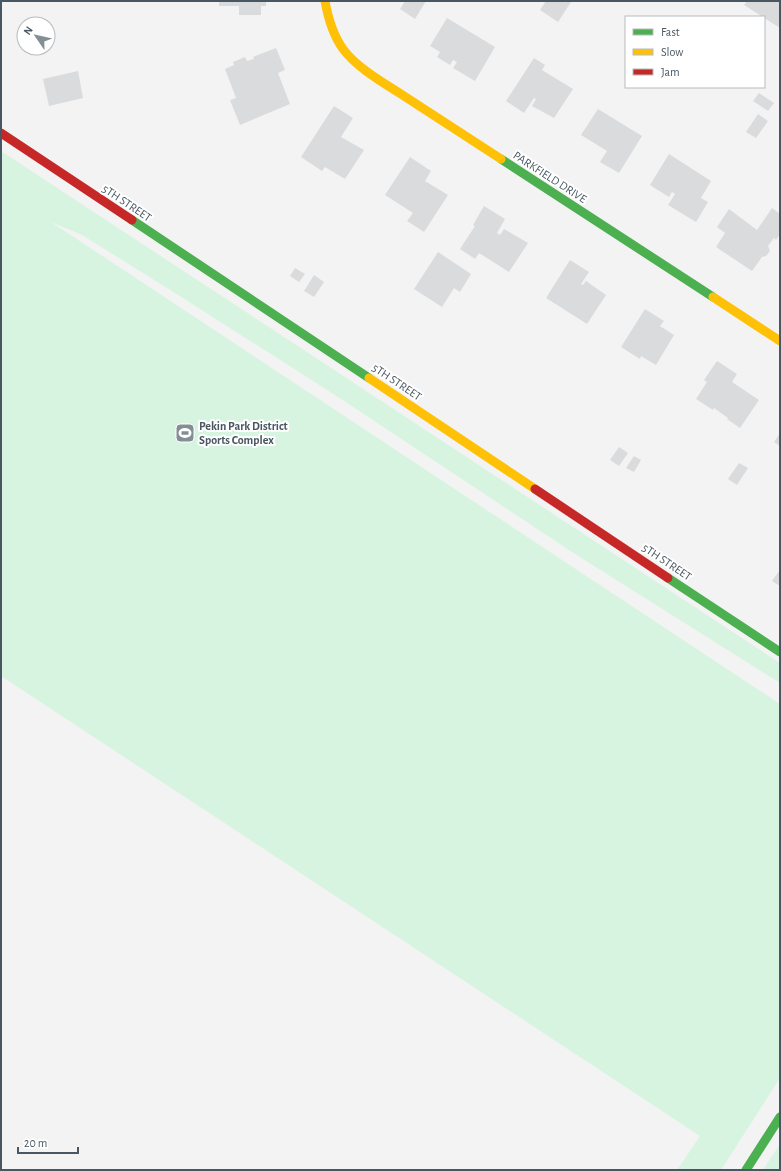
<svg xmlns="http://www.w3.org/2000/svg" width="781" height="1171" font-family="'Alegreya Sans',sans-serif">
<style>
.green{fill:#d7f4e0}
.building{fill:#dadbdc}
.lines{fill:none;stroke-linecap:round;stroke-linejoin:round}
.fast{stroke:#4caf50;stroke-width:9}
.slow{stroke:#ffc107;stroke-width:9}
.jam{stroke:#c62828;stroke-width:9}
.labels{text-anchor:middle;dominant-baseline:central;stroke-width:4;stroke-linejoin:round;paint-order:stroke}
.street-label{font-size:12px;fill:#485762;stroke:#fff}
.poi-label{font-size:12px;font-weight:bold;fill:#485762;stroke:#fff;text-anchor:start}
</style>
<rect width="100%" height="100%" fill="#f4f3f3"/>
<!-- green -->
<path class="green" d="M1 151 780 663V683L575 554 335 395 175 293 82 235 51 222 780 704V1078L721 1170H677L700 1136 1 676Z
M780 1144V1170H763Z"/>
<!-- building -->
<path class="building" d="M219 1H266V6H261V15H239V6H219Z
M405 1H426L415 19 400 9Z
M546 1H570L571 2 558 22 540 10Z
M747 1H780V28L744 5Z
M447 18 495 47 475 81 453 68 457 62 453 60 450 65 437 57 440 52 430 46Z
M276 48 285 70 278 73 290 104 240 125 230 100 236 98 225 69 234 65 233 62 245 57 247 61 254 59 253 57Z
M534 58 545 65 542 70 573 89 554 118 532 106 536 99 534 98 524 113 506 101Z
M78 71 83 98 49 106 43 79Z
M759 93 774 103 768 111 753 101Z
M334 106 353 118 341 137 364 150 345 179 325 167 322 171 301 157Z
M598 109 642 136 619 173 600 162 607 151 581 135Z
M758 114 768 121 756 138 746 132Z
M669 154 711 181 701 198 708 202 696 222 668 205 675 194 672 192 669 197 650 185Z
M410 157 431 171 425 181 448 195 424 232 407 221 413 213 385 195Z
M484 206 505 219 497 233 500 235 504 229 528 243 509 272 479 253 475 259 460 249 475 226 473 225Z
M772 208 780 214V234L776 240 774 238 768 246 770 251 766 256 762 257 752 271 716 247 725 233 717 227 729 209 757 230Z
M438 252 471 274 460 292 454 288 442 307 414 289Z
M570 260 589 272 581 284 583 285 586 281 606 295 587 324 546 298Z
M295 268 305 274 299 282 290 276Z
M314 275 324 282 314 297 304 291Z
M645 309 664 321 660 326 674 335 656 365 641 356 640 359 621 347Z
M717 361 737 374 732 382 759 400 740 428 727 419 728 418 714 408 713 410 696 399 707 382 704 380Z
M780 433V446L774 442Z
M619 447 628 453 619 466 610 460Z
M634 456 641 460 634 472 626 468Z
M739 463 748 468 737 485 728 479Z
M780 570V586L772 581Z"/>
<g class="lines">
<!-- fast -->
<path class="fast" d="M501 159 713 297
M132 220 369 378
M668 578 780 652
M746 1170 780 1117"/>
<!-- slow -->
<path class="slow" d="M325 1C328 18 333 35 343 49 357 68 384 83 404 96 436 117 469 138 501 159
M713 297 780 341
M369 378 535 489"/>
<!-- jam -->
<path class="jam" d="M1 133 132 220
M535 489 668 578"/>
</g>
<!-- icons -->
<defs>
<g id="stadium-square" transform="scale(1)"><rect x="-9" y="-9" width="18" height="18" rx="4" fill="#848e95" stroke="#fff"/><path d="M0-5a6.5 5 0 1 0 0 10a6.5 5 0 1 0 0-10ZM-3.5-1.8h7v3.6h-7Z" fill="#fff"/></g>
</defs>
<g fill-rule="evenodd">
<use href="#stadium-square" x="185" y="433"/>
</g>
<g class="labels">
<!-- street labels -->
<g class="street-label">
<text transform="translate(550 177) rotate(33)">PARKFIELD DRIVE</text>
<text transform="translate(127 203) rotate(34)">5TH STREET</text>
<text transform="translate(397 382) rotate(34)">5TH STREET</text>
<text transform="translate(667 562) rotate(34)">5TH STREET</text>
</g>
<!-- poi labels -->
<g class="poi-label">
<text x="199" y="426">Pekin Park District<tspan x="199" dy="14">Sports Complex</tspan></text>
</g>
</g>
<!-- border -->
<rect width="781" height="1171" fill="none" stroke="#485762" stroke-width="4"/>
<!-- legend -->
<rect x="625" y="16" width="140" height="72" fill="#ffffff" stroke="#b6bcc0"/>
<rect x="633" y="29" width="20" height="6" fill="#4caf50" stroke="#b6bcc0"/>
<text x="661" y="36" font-size="12" fill="#485762">Fast</text>
<rect x="633" y="49" width="20" height="6" fill="#ffc107" stroke="#b6bcc0"/>
<text x="661" y="56" font-size="12" fill="#485762">Slow</text>
<rect x="633" y="69" width="20" height="6" fill="#c62828" stroke="#b6bcc0"/>
<text x="661" y="76" font-size="12" fill="#485762">Jam</text>
<!-- north arrow -->
<g transform="translate(36 36) rotate(304)"><circle r="19" fill="#ffffff" stroke="#b6bcc0"/>
<path d="M0-3L7 15L0 10L-7 15Z" fill="#848e95"/>
<text y="-6" font-size="11" font-weight="bold" text-anchor="middle" fill="#485762">N</text>
</g>
<!-- scale -->
<path d="M18 1147v6h60v-6" fill="none" stroke="#485762" stroke-width="2"/>
<text x="24" y="1147" font-size="12" fill="#485762" stroke="#ffffff" stroke-width="3" paint-order="stroke">20 m</text>
</svg>
